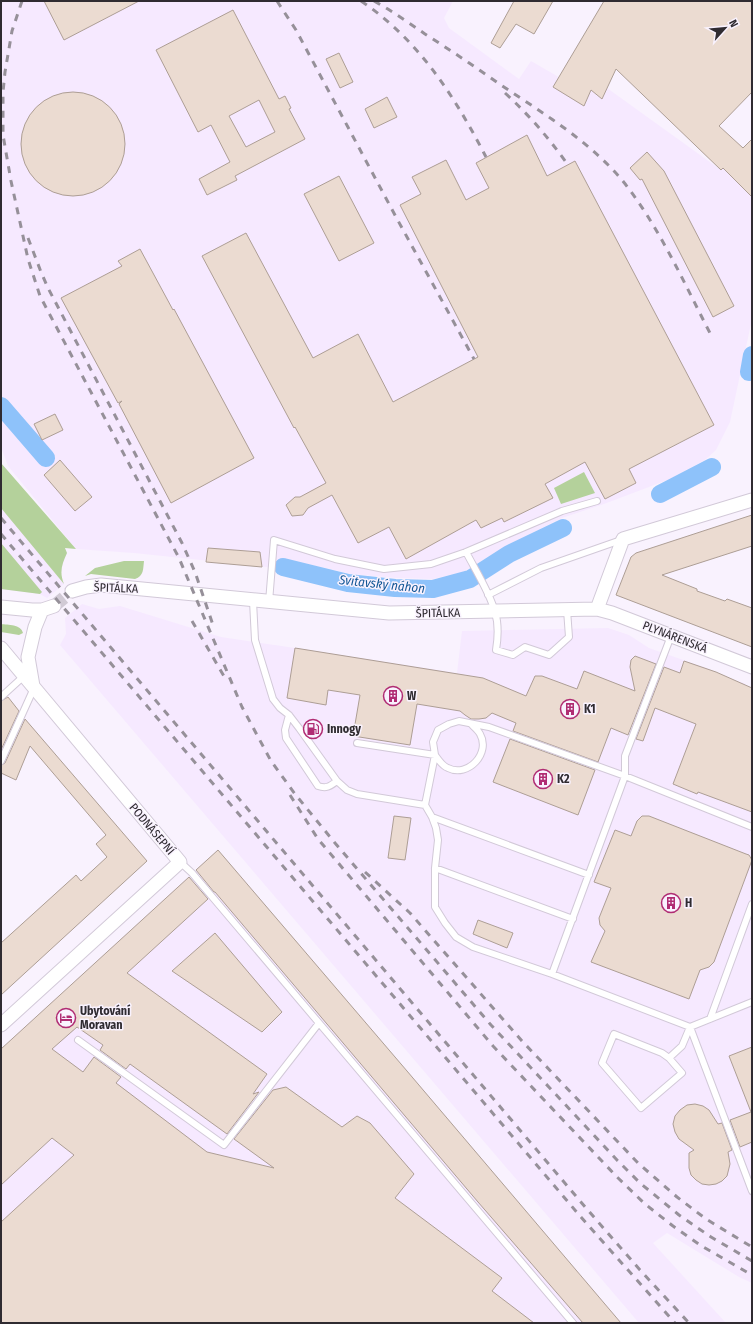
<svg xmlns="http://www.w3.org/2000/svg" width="753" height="1324" font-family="'Fira Sans Condensed',sans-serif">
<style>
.built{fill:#f6e9ff}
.green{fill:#b4d19b}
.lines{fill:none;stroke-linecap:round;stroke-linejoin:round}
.canal{stroke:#8ec2fa;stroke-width:18}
.building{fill:#ebdbd1;stroke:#ad9e95;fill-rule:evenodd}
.street-tunnel{stroke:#d1cad5;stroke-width:13;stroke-dasharray:13 6;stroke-linecap:butt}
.lane-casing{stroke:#d2c9d8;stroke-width:8}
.street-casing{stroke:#d2c9d8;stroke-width:15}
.lane{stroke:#fff;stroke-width:6}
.street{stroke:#fff;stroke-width:13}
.rail{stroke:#969099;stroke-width:3;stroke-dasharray:7 7;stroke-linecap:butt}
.labels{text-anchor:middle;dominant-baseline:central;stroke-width:3;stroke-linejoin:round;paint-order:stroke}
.street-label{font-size:12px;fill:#2f2b31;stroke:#f9f2fe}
.poi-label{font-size:12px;font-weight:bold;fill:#2f2b31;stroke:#f9f2fe;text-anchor:start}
.water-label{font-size:13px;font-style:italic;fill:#125796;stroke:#f9f2fe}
</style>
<rect width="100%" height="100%" fill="#f9f2fe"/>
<!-- built -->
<path class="built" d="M1 1H453L444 18 449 28 519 79 531 61 588 94 591 90 602 99 607 88 721 170 723 168 752 197V319L730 422 716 450 705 460 670 479 604 504 562 518 506 546 463 572 433 579 397 578 351 574 286 559 282 573 267 567 134 553 76 549 8 466 1 447Z
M1 479 67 553 61 568V577L64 584 47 598 40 594 1 589Z
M82 604 99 609 120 606 221 637 295 648 457 673 462 631 608 628 629 635 649 648 709 669 708 670 724 677 725 676 740 683 741 682 746 684 745 685 752 688V1283L739 1277 667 1233 653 1243 726 1323H639L60 645 66 634 65 618Z
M218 850 612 1313 622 1323H1V1049Z"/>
<!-- green -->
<path class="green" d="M1 463 76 549 65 548 67 553C62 564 59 572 64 584L1 508Z
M584 472 595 493 561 504 554 488Z
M1 543 42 592 40 594 1 589Z
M124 561H144C143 569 144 576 135 579L91 574 85 576 95 568Z
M1 624C8 625 21 624 23 633L19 635 1 632Z"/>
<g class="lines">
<!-- canal -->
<path class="canal" d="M749 372 752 355
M1 406 46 458
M660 494 712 467
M283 567 348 583 395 588 433 589 470 579 509 554 563 528"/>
</g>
<!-- building -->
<path class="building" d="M44 1H139L64 40Z
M514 1H553L534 34 516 24 500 48 491 43Z
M604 1H752V92L719 126 743 148 752 139V197L723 168 721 170 616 69 602 99 591 90 584 106 553 87Z
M233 10 279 99 285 96 291 108 289 109 305 139 235 176 237 180 207 195 199 179 230 162 211 125 198 132 156 50ZM259 100 275 132 246 147 229 116Z
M339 53 353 82 340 88 326 59Z
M21 144a52 52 0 1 1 104 0a52 52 0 1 1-104 0Z
M387 97 397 117 374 128 365 109Z
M527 135 547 176 575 161 714 425 629 469 636 483 605 499 585 462 545 484 553 498 504 522 502 518 481 528 476 520 406 559 389 527 358 543 332 495 308 508 303 515 292 516 286 505 295 497H300L326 483 295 427 294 428 202 256 246 233 313 358 358 334 393 402 478 357 400 205 421 194 412 177 446 160 466 200 489 188 476 163Z
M647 152 664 171 734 306 713 317 642 179 640 180 630 168Z
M339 176 374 243 339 261 304 194Z
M140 249 173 310 174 309 254 458 171 503 119 404 122 401 118 403 61 298 122 266 118 261Z
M55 414 63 430 42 440 34 424Z
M60 460 92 497 75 511 44 475Z
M752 515V546L662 575 697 589V591L725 601 727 599 752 608V647L616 595 631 557 636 553Z
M208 548 260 552 262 567 206 562Z
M295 648 483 678 526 696 535 676H542L577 689 584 671 635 691 630 667 631 660 635 656 656 664 628 735 611 728 598 762 513 731 516 723 492 713 486 718 479 719H471L465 715 460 711 417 704 410 745 353 736 360 695 328 690 326 705 287 698Z
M684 661 716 672 752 688V812L698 792 697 794 673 784 696 724 655 708 643 741 636 739 664 667 680 673Z
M8 697 19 711 1 750V701Z
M25 719 147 861 1 995V943L76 875 81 881 107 857 96 844 106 835 30 746 16 780 1 773V765L5 763Z
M510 739 595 770 578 815 493 782Z
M394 816 411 818 405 860 388 858Z
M642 816H649L746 854 749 855 752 860 714 962 709 967 700 970 689 999 591 962 605 931 600 925 599 918 611 888 594 882 615 830 631 836 637 821Z
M218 850 407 1071 621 1323H583L478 1202 215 892H214L196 870Z
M189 877 208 899 127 973 267 1074 253 1094 259 1092 227 1134 130 1064 126 1069 100 1050 103 1045 77 1027 52 1049 83 1072 94 1057 121 1077 116 1083 207 1152 274 1168 234 1139 273 1090 286 1087 342 1127 357 1116 370 1123 414 1174 395 1198 502 1278 492 1291 534 1323H1V1222L74 1155 52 1138 1 1185V1049Z
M478 920 513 933 507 948 473 934Z
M215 933 282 1012 262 1032 172 971Z
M752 1047V1142L740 1147 730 1120 751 1112 729 1056Z
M695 1104 703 1106 709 1110 718 1124 722 1123 732 1150 728 1152 730 1164 727 1176 722 1181 716 1184 709 1185 702 1184 696 1180 691 1175 689 1168V1153L694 1150 679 1139 675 1132 673 1124 675 1116 680 1110 687 1105Z"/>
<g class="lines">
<!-- street-tunnel -->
<path class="street-tunnel" d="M54 606 72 591"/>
<!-- lane casing -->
<g class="lane-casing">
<path id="lane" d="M488 595 541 568 621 540
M253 601 255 640 273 699 280 708 289 715 299 728 337 781 347 790 357 794 425 805 432 817 436 828 438 840 435 868V907L445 923 456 937 473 947 552 974 690 1027 752 1191
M269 602 274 540 335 559 384 569 431 564 466 552
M567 610 569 637 549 655 525 647 513 655 496 650C498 638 499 625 495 612 490 593 476 571 466 552L562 511 597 501
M1 697 24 676
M289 715 285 730 286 738 318 786C327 789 330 786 337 781
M357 743 435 755C438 759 442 766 448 768 468 778 491 753 480 734 478 730 474 727 471 724
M1 761 34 688
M425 805 435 755 433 742 438 730 449 724 459 721 489 727 625 776 752 827
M432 817 589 875
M180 862 192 873 573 1323
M435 868 573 919
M552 974 625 776V756L671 636
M710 1019 752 904
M78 1040 224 1145 319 1023
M669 1058 662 1053 614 1034 602 1063 641 1108 682 1073 669 1058 682 1046 690 1027 752 1002"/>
</g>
<!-- street casing -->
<g class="street-casing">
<path id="street" d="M72 591 86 587 101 585 389 613 597 609 612 613 752 667
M1 607 32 610H42L54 606
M597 609 623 539 752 500
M1 648 180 862 1 1025
M33 686 28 657 35 627 42 610"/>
</g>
<!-- lane -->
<use href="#lane" class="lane"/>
<!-- street -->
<use href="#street" class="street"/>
<!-- rail -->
<path class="rail" d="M22 1 12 31 5 72 3 92V135L11 181 28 259 40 296 50 315 179 558 242 707 271 761 295 794 335 843 491 1025 617 1160 640 1183 679 1215 711 1237 752 1261
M277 1 296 30 396 217 474 359
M361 1C419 40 455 97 486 157
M374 1C392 11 409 23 425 34 450 50 474 66 498 83 541 112 588 140 622 180 659 226 684 283 711 335
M505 93C530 116 548 137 568 165
M28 238 41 272 48 288 182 543 195 572 214 628
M1 518 586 1208 640 1270 689 1323
M1 534 580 1216 675 1323
M192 621 225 678
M290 795 318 839 493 1046 617 1177 645 1204 673 1226 700 1245 752 1275
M365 872 410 913 522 1041 638 1163 677 1197 706 1219 752 1247"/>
</g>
<!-- icons -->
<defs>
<g id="building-ring" transform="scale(1)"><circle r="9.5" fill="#f9f2fe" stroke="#b02c73" stroke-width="1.5"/><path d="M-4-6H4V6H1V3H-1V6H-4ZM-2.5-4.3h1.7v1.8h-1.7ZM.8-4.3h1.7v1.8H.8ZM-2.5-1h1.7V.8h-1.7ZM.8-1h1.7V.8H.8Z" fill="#b02c73"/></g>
<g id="fuel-ring" transform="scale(1)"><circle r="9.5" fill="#f9f2fe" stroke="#b02c73" stroke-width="1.5"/><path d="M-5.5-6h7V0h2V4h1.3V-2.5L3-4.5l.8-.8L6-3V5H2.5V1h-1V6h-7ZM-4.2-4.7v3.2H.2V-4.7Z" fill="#b02c73"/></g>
<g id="hotel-ring" transform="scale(1)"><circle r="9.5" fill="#f9f2fe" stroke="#b02c73" stroke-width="1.5"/><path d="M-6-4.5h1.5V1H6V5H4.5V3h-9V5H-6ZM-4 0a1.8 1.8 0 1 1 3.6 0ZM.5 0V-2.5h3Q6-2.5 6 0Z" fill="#b02c73"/></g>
</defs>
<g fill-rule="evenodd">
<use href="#building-ring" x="393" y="696"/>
<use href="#building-ring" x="570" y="709"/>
<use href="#fuel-ring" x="313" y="729"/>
<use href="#building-ring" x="543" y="779"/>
<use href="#building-ring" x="671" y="903"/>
<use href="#hotel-ring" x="66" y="1018"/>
</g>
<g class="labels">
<!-- street labels -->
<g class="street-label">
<text transform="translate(116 588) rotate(2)">ŠPITÁLKA</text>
<text transform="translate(438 613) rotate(-1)">ŠPITÁLKA</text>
<text transform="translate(675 637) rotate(21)">PLYNÁRENSKÁ</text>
<text transform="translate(152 829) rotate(50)">PODNÁSEPNÍ</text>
</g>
<!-- poi labels -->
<g class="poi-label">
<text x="407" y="696">W</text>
<text x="584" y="709">K1</text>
<text x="327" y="729">Innogy</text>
<text x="557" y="779">K2</text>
<text x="685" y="903">H</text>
<text x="80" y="1011">Ubytování<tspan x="80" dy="14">Moravan</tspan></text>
</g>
<!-- water labels -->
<g class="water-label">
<text transform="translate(382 584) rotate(6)">Svitavský náhon</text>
</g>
</g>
<!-- border -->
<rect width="753" height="1324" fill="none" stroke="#2f2b31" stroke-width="4"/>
<!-- north arrow -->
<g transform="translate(725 28) rotate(63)" stroke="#f9f2fe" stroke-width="3" paint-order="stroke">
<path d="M0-3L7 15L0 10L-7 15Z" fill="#2f2b31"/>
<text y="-6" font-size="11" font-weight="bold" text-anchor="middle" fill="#2f2b31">N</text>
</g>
</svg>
